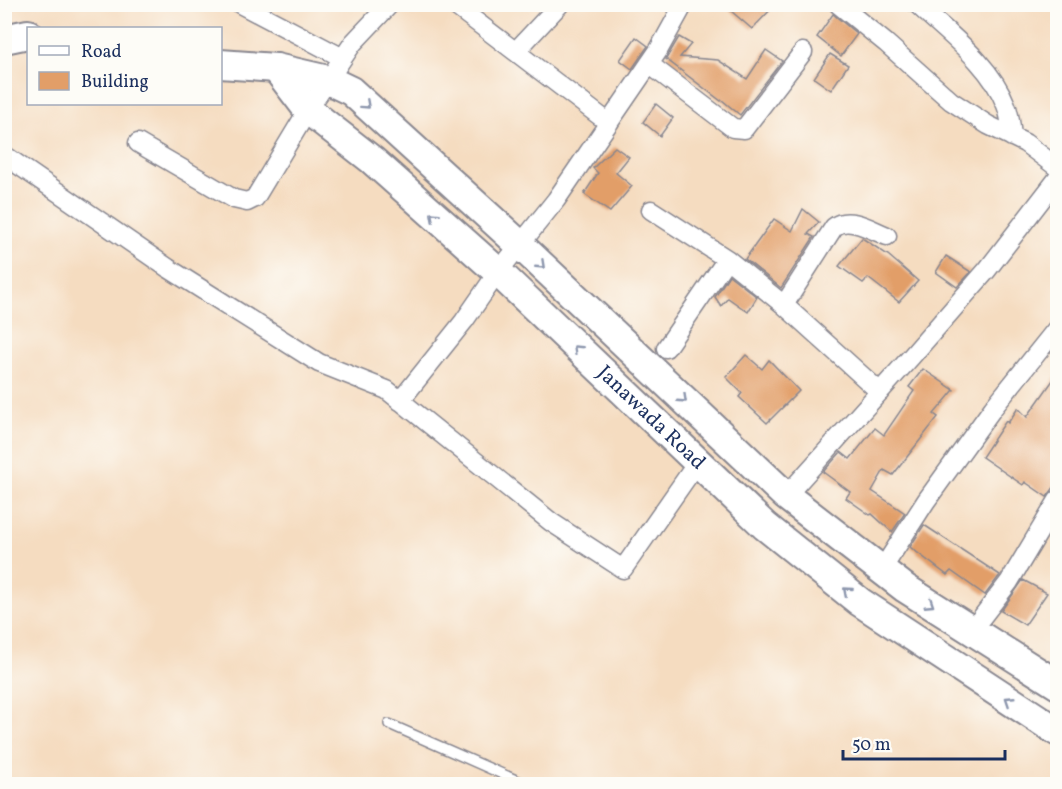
<svg xmlns="http://www.w3.org/2000/svg" width="1062" height="789" font-family="Vollkorn,serif">
<style>
.building{fill:#e29e68}
.lines{fill:none;stroke-linecap:round;stroke-linejoin:round}
.lane-casing{stroke:#88868f;stroke-width:12}
.street-casing{stroke:#88868f;stroke-width:21}
.primary-casing{stroke:#88868f;stroke-width:32}
.lane{stroke:#fff;stroke-width:9}
.street{stroke:#fff;stroke-width:18}
.primary{stroke:#fff;stroke-width:28}
.oneway{stroke:#8d97ae}
.labels{text-anchor:middle;dominant-baseline:central;stroke-width:4.5;stroke-linejoin:round;paint-order:stroke}
.street-label{font-size:21px;fill:#1b2f5e;stroke:#fdfcf7}
</style>
<rect width="100%" height="100%" fill="#fdfcf7"/>
<filter id="ink" filterUnits="userSpaceOnUse"><feTurbulence type="fractalNoise" baseFrequency=".0167" numOctaves="2"/><feDisplacementMap in="SourceGraphic" scale="12" xChannelSelector="R" yChannelSelector="G"/><feConvolveMatrix kernelMatrix="1 2 1 2 8 2 1 2 1" color-interpolation-filters="sRGB"/></filter>
<filter id="wash" filterUnits="userSpaceOnUse"><feTurbulence type="fractalNoise" baseFrequency=".008" numOctaves="4" result="noise"/><feDisplacementMap in="SourceGraphic" scale="24" xChannelSelector="R" yChannelSelector="G"/><feGaussianBlur stdDeviation="1.35" result="paint"/><feColorMatrix in="noise" values="0 0 0 0 0 0 0 0 0 0 0 0 0 0 0 0 0 1.4 0 .05"/><feComposite in="paint" operator="in"/></filter>
<g filter="url(#wash)">
<rect width="100%" height="100%" fill="#f5dcc0"/>
<g id="blocks">
<!-- building -->
<path class="building" d="M723 4H776L752 29Z
M833 14 857 34 841 56 817 37Z
M636 37 648 46 632 69 620 60Z
M679 37 691 44 680 57 718 60 747 79 766 50 782 61 740 115 722 100 721 101 666 59Z
M830 54 848 65 831 90 814 78Z
M656 104 673 118 660 136 643 122Z
M615 147 629 157 616 173 632 186 610 212 584 194 598 173 593 168Z
M803 209 819 222 808 234 814 237 781 288 745 259 774 219 792 231Z
M862 238 888 255 918 281 899 302 868 278 863 283 839 266Z
M946 256 971 272 957 287 936 272Z
M729 275 757 297 748 312 728 298 721 306 715 297Z
M746 355 762 369 769 360 799 391 767 423 739 397 742 393 726 377Z
M923 369 954 390 934 414 938 417 893 475 884 470 872 491 905 513 892 532 872 514 870 515 846 498 850 492 823 472 841 452 850 459 875 428 884 435 914 391 909 387Z
M1058 373V482L1047 497 1025 482 1023 485 982 457 1006 421 1008 423 1018 408 1027 417Z
M924 525 1000 575 985 595 951 571 947 575 910 547Z
M1023 580 1047 593 1025 625 1001 611Z"/>
</g>
</g>
<g filter="url(#ink)">
<use href="#blocks" fill-opacity="0" stroke="#88868f" stroke-width="1.5"/>
<g class="lines">
<!-- lane casing -->
<g class="lane-casing">
<path id="lane" d="M389 724 525 784"/>
</g>
<!-- street casing -->
<g class="street-casing">
<path id="street" d="M240 4 343 58
M453 4 609 123
M838 4 886 43 951 101 988 125 1025 143 1058 168
M917 4C948 34 990 63 1006 105 1010 114 1011 127 1012 137
M516 51 560 4
M649 64 733 128 744 129 803 52
M138 143 234 199 247 202 255 198 308 110 353 43 390 4
M4 155 168 268 319 363 387 390 551 522 623 569 697 463
M651 210 727 259 784 305 880 392
M784 305 834 227C848 215 872 230 887 236
M666 348 727 259
M400 401 464 321 498 272 556 200 658 51 684 4
M786 496 911 357 987 270 1058 178
M881 571 926 501 993 408 1058 327
M972 630 1009 582 1058 500"/>
</g>
<!-- primary casing -->
<g class="primary-casing">
<g id="primary">
<path d="M4 39 28 34"/>
<path d="M220 64 276 68 328 80 351 91 520 245 786 496 905 588 1058 685"/>
<path id="s1" d="M276 68 308 110 372 160 498 272 765 526 860 602 1058 732"/>
</g>
</g>
<!-- lane -->
<use href="#lane" class="lane"/>
<!-- street -->
<use href="#street" class="street"/>
<!-- primary -->
<use href="#primary" class="primary"/>
</g>
<!-- one-way arrows -->
<defs><path id="oneway-chevron" d="M-2-3.5L2.5 0L-2 3.5" fill="none" stroke-width="1.6" stroke-linecap="round" stroke-linejoin="round" transform="scale(1.5)"/></defs>
<g class="oneway">
<use href="#oneway-chevron" transform="translate(366 105) rotate(42)"/>
<use href="#oneway-chevron" transform="translate(434 216) rotate(-138)"/>
<use href="#oneway-chevron" transform="translate(541 265) rotate(43)"/>
<use href="#oneway-chevron" transform="translate(577 349) rotate(-136)"/>
<use href="#oneway-chevron" transform="translate(683 399) rotate(43)"/>
<use href="#oneway-chevron" transform="translate(847 591) rotate(-139)"/>
<use href="#oneway-chevron" transform="translate(930 604) rotate(33)"/>
<use href="#oneway-chevron" transform="translate(1009 700) rotate(-147)"/>
</g>
</g>
<g class="labels">
<!-- street labels -->
<g class="street-label">
<text stroke="none"><textPath href="#s1" startOffset="514">Janawada Road</textPath></text>
</g>
</g>
<!-- margin -->
<rect width="1062" height="789" fill="none" stroke="#fdfcf7" stroke-width="24"/>
<!-- legend -->
<rect x="27" y="27" width="195" height="78" fill="#fdfcf7" stroke="#a3aaba" stroke-width="1.5"/>
<rect x="39" y="46" width="30" height="9" fill="#ffffff" stroke="#a3aaba" stroke-width="1.5"/>
<text x="81" y="57" font-size="18" fill="#1b2f5e">Road</text>
<rect x="39" y="72" width="30" height="18" fill="#e29e68" stroke="#a3aaba" stroke-width="1.5"/>
<text x="81" y="87" font-size="18" fill="#1b2f5e">Building</text>
<!-- scale -->
<path d="M843 750v9h162v-9" fill="none" stroke="#1b2f5e" stroke-width="3"/>
<text x="852" y="750" font-size="18" fill="#1b2f5e" stroke="#fdfcf7" stroke-width="4.5" paint-order="stroke">50 m</text>
</svg>
